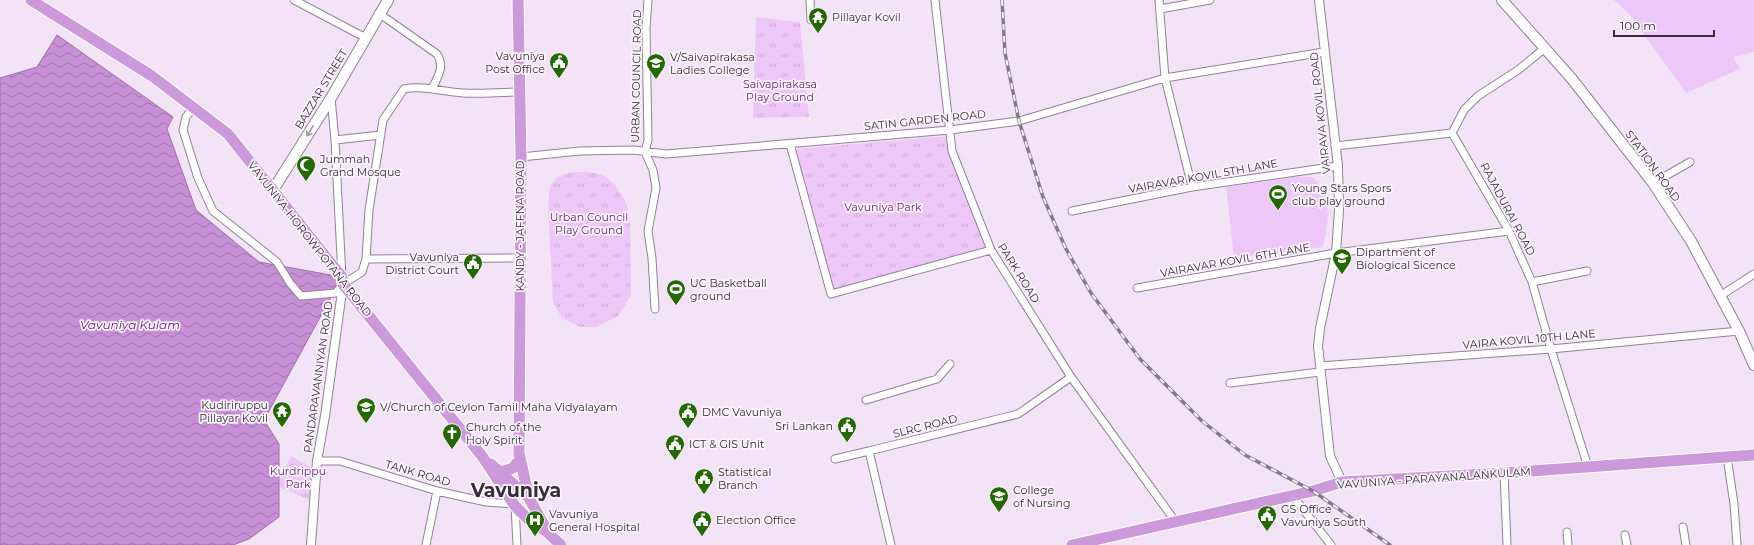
<svg xmlns="http://www.w3.org/2000/svg" width="1754" height="545" font-family="Montserrat,sans-serif">
<style>
.grass{fill:#eec7f9}
.park{fill:url(#park-tufts)}
.water{fill:url(#water-waves);stroke:#9b72a6}
.lines{fill:none;stroke-linecap:round;stroke-linejoin:round}
.minor-casing{stroke:#918395;stroke-width:9}
.tertiary-casing{stroke:#918395;stroke-width:10}
.secondary-casing{stroke:#918395;stroke-width:12}
.trunk-casing{stroke:#fff;stroke-width:13}
.minor{stroke:#fff;stroke-width:7}
.tertiary{stroke:#fff;stroke-width:8}
.secondary{stroke:#fff;stroke-width:10}
.trunk{stroke:#cc9ada;stroke-width:11}
.rail-casing{stroke:#847a86;stroke-width:3.5}
.rail{stroke:#fcf3fe;stroke-width:2;stroke-dasharray:6;stroke-linecap:butt}
.oneway{stroke:#9a979a}
.labels{text-anchor:middle;dominant-baseline:central;stroke-width:3.5;stroke-linejoin:round;paint-order:stroke}
.poi-label{font-size:11px;fill:#342f36;stroke:#fcf3fe;text-anchor:start}
.street-label{font-size:11px;fill:#342f36;stroke:#fcf3fe}
.park-label{font-size:11px;fill:#6a267b;stroke:#fcf3fe}
.water-label{font-size:12px;font-style:italic;fill:#5d186e;stroke:#fcf3fe}
.town-label{font-size:19px;font-weight:bold;fill:#342f36;stroke:#fcf3fe}
</style>
<defs>
<pattern id="park-tufts" width="24" height="20" patternUnits="userSpaceOnUse"><rect width="24" height="20" fill="#eec7f9"/><path d="M3 7l-1-3M5 7V3M7 7l1-3M15 17l-1-3M17 17v-4M19 17l1-3" fill="none" stroke="#cdabd6"/></pattern>
<pattern id="water-waves" width="16" height="10" patternUnits="userSpaceOnUse"><rect width="16" height="10" fill="#c78fd6"/><path d="M0 5q4-4 8 0t8 0" fill="none" stroke="#a275ae"/></pattern>
</defs>
<rect width="100%" height="100%" fill="#f2e3f6"/>
<!-- grass -->
<path class="grass" d="M1614 0H1754V52L1733 57 1740 69 1686 93 1631 16Z
M1297 177H1313C1333 199 1329 219 1323 247L1234 258 1226 187Z"/>
<!-- park -->
<path class="park" d="M756 17 800 22 809 117 753 118Z
M949 136 987 247 834 289 795 149Z
M573 172H589L603 175 615 185 625 201 630 216 631 296 618 316 597 327H580L562 318 553 302 548 205 550 186 559 176Z
M291 456 314 469 312 501 277 486Z"/>
<!-- water -->
<path class="water" d="M57 35 173 117 167 129 196 210 259 262 342 277 264 420 279 444V517L249 539 233 545H0V78L37 67Z"/>
<g class="lines">
<!-- minor casing -->
<g class="minor-casing">
<path id="minor" d="M294 0 366 38
M648 0 646 28 648 140 645 152 653 170 656 188 648 231 652 258 655 309
M810 0 811 20
M935 0 952 151 991 250 1071 377 1175 521
M1159 0 1165 78 1192 187
M1160 9 1210 0
M380 14 437 54C445 67 438 76 432 89
M1545 48 1518 70 1478 96 1464 110 1452 133 1509 231 1532 282 1551 349 1588 467
M331 98 335 140 342 277
M194 107 186 117 183 130 198 178 213 211 277 262 290 283 301 296 336 293 343 284 362 272 366 259 369 210 383 120 404 89C423 85 443 92 463 93 481 94 500 92 519 92
M335 140 381 135
M790 144 831 294 991 250
M1335 146 1452 133
M521 157 580 151 634 150 666 154 950 130 1019 121 1165 78 1324 52
M1653 183 1690 162
M1072 211 1192 187 1338 166
M366 259 520 258
M1532 282 1587 271
M1137 288 1336 253 1509 231
M1720 296 1754 274
M1320 366 1551 349 1739 331
M1230 383 1320 372
M866 400 937 379 950 364
M1727 457 1734 504 1737 545
M835 459 869 451
M317 461H340L437 491 486 502 513 504
M1504 473 1507 545
M1292 495 1331 545
M515 506 517 545
M1683 527 1686 545
M1567 532 1568 545
M1625 535 1627 545
M426 545 437 491
M891 545 869 451 1018 414 1071 377"/>
</g>
<!-- tertiary casing -->
<g class="tertiary-casing">
<path id="tertiary" d="M1319 0 1338 166 1339 210 1336 253 1320 328 1318 346 1330 456 1342 482
M311 545 317 461 325 416 343 284"/>
</g>
<!-- secondary casing -->
<g class="secondary-casing">
<path id="secondary" d="M1502 0 1572 79 1653 183 1691 241 1739 331 1754 365
M273 190 331 98 388 0"/>
</g>
<!-- trunk casing -->
<g class="trunk-casing">
<path id="trunk" d="M31 0 152 76 228 134 342 277 343 284 482 456 515 506 528 519 547 532 561 545
M518 0 521 157 519 453 529 498 546 529
M491 464 529 498
M501 472 513 468 517 463
M1072 545 1313 491 1342 482 1504 473 1754 455"/>
</g>
<!-- minor -->
<use href="#minor" class="minor"/>
<!-- tertiary -->
<use href="#tertiary" class="tertiary"/>
<!-- secondary -->
<use href="#secondary" class="secondary"/>
<!-- trunk -->
<use href="#trunk" class="trunk"/>
<!-- rail casing -->
<g class="rail-casing">
<path id="rail" d="M1002 0 1005 53 1019 121 1043 197 1066 249 1091 293 1140 359 1202 421 1245 455 1313 491 1390 545"/>
</g>
<!-- rail -->
<use href="#rail" class="rail"/>
</g>
<!-- one-way arrows -->
<defs><path id="oneway-shaft" d="M-6 0H5M1.5-3L5.5 0L1.5 3" fill="none" stroke-width="1.6" stroke-linecap="round" stroke-linejoin="round"/></defs>
<use class="oneway" href="#oneway-shaft" transform="translate(310 131) rotate(122)"/>
<!-- icons -->
<defs>
<g id="temple-pin" transform="scale(1)"><path d="M0 17L-7.5 6A9.5 9.5 0 1 1 7.5 6Z" fill="#236800" stroke="#fcf3fe"/><path d="M0-6L5-2H3V0L6.5 2.5H4V6H1.5V3h-3V6H-4V2.5H-6.5L-3 0V-2H-5Z" fill="#fff"/></g>
<g id="civic-pin" transform="scale(1)"><path d="M0 17L-7.5 6A9.5 9.5 0 1 1 7.5 6Z" fill="#236800" stroke="#fcf3fe"/><path d="M-.6-6.5H3V-4.5H.6V-3L4-1V1h2V6H-6V1h2V-1L-.6-3ZM-1.2 2.5V6h2.4V2.5Z" fill="#fff"/></g>
<g id="school-pin" transform="scale(1)"><path d="M0 17L-7.5 6A9.5 9.5 0 1 1 7.5 6Z" fill="#236800" stroke="#fcf3fe"/><path d="M0-5L7-2L0 1L-7-2ZM-4 1L0 2.5L4 1V4Q0 6-4 4Z" fill="#fff"/></g>
<g id="mosque-pin" transform="scale(1)"><path d="M0 17L-7.5 6A9.5 9.5 0 1 1 7.5 6Z" fill="#236800" stroke="#fcf3fe"/><path d="M3.5-4.9A6 6 0 1 0 3.5 4.9A5 5 0 1 1 3.5-4.9Z" fill="#fff"/></g>
<g id="stadium-pin" transform="scale(1)"><path d="M0 17L-7.5 6A9.5 9.5 0 1 1 7.5 6Z" fill="#236800" stroke="#fcf3fe"/><path d="M0-5a6.5 5 0 1 0 0 10a6.5 5 0 1 0 0-10ZM-3.5-1.8h7v3.6h-7Z" fill="#fff"/></g>
<g id="university-pin" transform="scale(1)"><path d="M0 17L-7.5 6A9.5 9.5 0 1 1 7.5 6Z" fill="#236800" stroke="#fcf3fe"/><path d="M0-5L7-2L0 1L-7-2ZM-4 1L0 2.5L4 1V4Q0 6-4 4Z" fill="#fff"/></g>
<g id="church-pin" transform="scale(1)"><path d="M0 17L-7.5 6A9.5 9.5 0 1 1 7.5 6Z" fill="#236800" stroke="#fcf3fe"/><path d="M-1.2-6h2.4v3.5h3.3v2.4h-3.3V6h-2.4V-.1h-3.3v-2.4h3.3Z" fill="#fff"/></g>
<g id="hospital-pin" transform="scale(1)"><path d="M0 17L-7.5 6A9.5 9.5 0 1 1 7.5 6Z" fill="#236800" stroke="#fcf3fe"/><path d="M-5-5h3v3.5h4V-5h3V5h-3V1.5h-4V5h-3Z" fill="#fff"/></g>
</defs>
<g fill-rule="evenodd">
<use href="#temple-pin" x="818" y="17"/>
<use href="#civic-pin" x="559" y="62"/>
<use href="#school-pin" x="656" y="63"/>
<use href="#mosque-pin" x="306" y="165"/>
<use href="#stadium-pin" x="1278" y="194"/>
<use href="#university-pin" x="1342" y="258"/>
<use href="#civic-pin" x="473" y="263"/>
<use href="#stadium-pin" x="676" y="289"/>
<use href="#school-pin" x="366" y="407"/>
<use href="#temple-pin" x="282" y="411"/>
<use href="#civic-pin" x="688" y="412"/>
<use href="#civic-pin" x="847" y="426"/>
<use href="#church-pin" x="452" y="433"/>
<use href="#civic-pin" x="675" y="444"/>
<use href="#civic-pin" x="704" y="478"/>
<use href="#university-pin" x="999" y="496"/>
<use href="#civic-pin" x="1267" y="515"/>
<use href="#hospital-pin" x="535" y="520"/>
<use href="#civic-pin" x="702" y="520"/>
</g>
<g class="labels">
<!-- poi labels -->
<g class="poi-label">
<text x="832" y="17">Pillayar Kovil</text>
<text x="545" y="56" text-anchor="end">Vavuniya<tspan x="545" dy="13">Post Office</tspan></text>
<text x="670" y="57">V/Saivapirakasa<tspan x="670" dy="13">Ladies College</tspan></text>
<text x="320" y="159">Jummah<tspan x="320" dy="13">Grand Mosque</tspan></text>
<text x="1292" y="188">Young Stars Spors<tspan x="1292" dy="13">club play ground</tspan></text>
<text x="1356" y="252">Dipartment of<tspan x="1356" dy="13">Biological Sicence</tspan></text>
<text x="459" y="257" text-anchor="end">Vavuniya<tspan x="459" dy="13">District Court</tspan></text>
<text x="690" y="283">UC Basketball<tspan x="690" dy="13">ground</tspan></text>
<text x="268" y="405" text-anchor="end">Kudiriruppu<tspan x="268" dy="13">Pillayar Kovil</tspan></text>
<text x="380" y="407">V/Church of Ceylon Tamil Maha Vidyalayam</text>
<text x="702" y="412">DMC Vavuniya</text>
<text x="833" y="426" text-anchor="end">Sri Lankan</text>
<text x="466" y="427">Church of the<tspan x="466" dy="13">Holy Spirit</tspan></text>
<text x="689" y="444">ICT &amp; GIS Unit</text>
<text x="718" y="472">Statistical<tspan x="718" dy="13">Branch</tspan></text>
<text x="1013" y="490">College<tspan x="1013" dy="13">of Nursing</tspan></text>
<text x="1281" y="509">GS Office<tspan x="1281" dy="13">Vavuniya South</tspan></text>
<text x="549" y="514">Vavuniya<tspan x="549" dy="13">General Hospital</tspan></text>
<text x="716" y="520">Election Office</text>
</g>
<!-- street labels -->
<g class="street-label">
<text transform="translate(636 76) rotate(-89)">URBAN COUNCIL ROAD</text>
<text transform="translate(321 89) rotate(-59)">BAZZAR STREET</text>
<text transform="translate(1320 113) rotate(-96)">VAIRAVA KOVIL ROAD</text>
<text transform="translate(925 120) rotate(-6)">SATIN GARDEN ROAD</text>
<text transform="translate(1653 166) rotate(54)">STATION ROAD</text>
<text transform="translate(1203 176) rotate(-10)">VAIRAVAR KOVIL 5TH LANE</text>
<text transform="translate(1508 209) rotate(62)">RAJADURAI ROAD</text>
<text transform="translate(520 226) rotate(-90)">KANDY - JAFFNA ROAD</text>
<text transform="translate(310 239) rotate(52)">VAVUNIYA-HOROWPOTANA ROAD</text>
<text transform="translate(1235 260) rotate(-10)">VAIRAVAR KOVIL 6TH LANE</text>
<text transform="translate(1019 273) rotate(58)">PARK ROAD</text>
<text transform="translate(1529 339) rotate(-5)">VAIRA KOVIL 10TH LANE</text>
<text transform="translate(318 377) rotate(-82)">PANDARAVANNIYAN ROAD</text>
<text transform="translate(925 426) rotate(-14)">SLRC ROAD</text>
<text transform="translate(418 473) rotate(16)">TANK ROAD</text>
<text transform="translate(1434 478) rotate(-4)">VAVUNIYA - PARAYANALANKULAM</text>
</g>
<!-- park labels -->
<g class="park-label">
<text x="780" y="84">Saivapirakasa<tspan x="780" dy="13">Play Ground</tspan></text>
<text x="883" y="207">Vavuniya Park</text>
<text x="589" y="217">Urban Council<tspan x="589" dy="13">Play Ground</tspan></text>
<text x="298" y="471">Kurdrippu<tspan x="298" dy="13">Park</tspan></text>
</g>
<!-- water labels -->
<g class="water-label">
<text x="130" y="324">Vavuniya Kulam</text>
</g>
<!-- town labels -->
<g class="town-label">
<text x="516" y="490">Vavuniya</text>
</g>
</g>
<!-- scale -->
<path d="M1614 30v6h100v-6" fill="none" stroke="#342f36" stroke-width="2"/>
<text x="1620" y="30" font-size="12" fill="#342f36" stroke="#fcf3fe" stroke-width="3" paint-order="stroke">100 m</text>
</svg>
